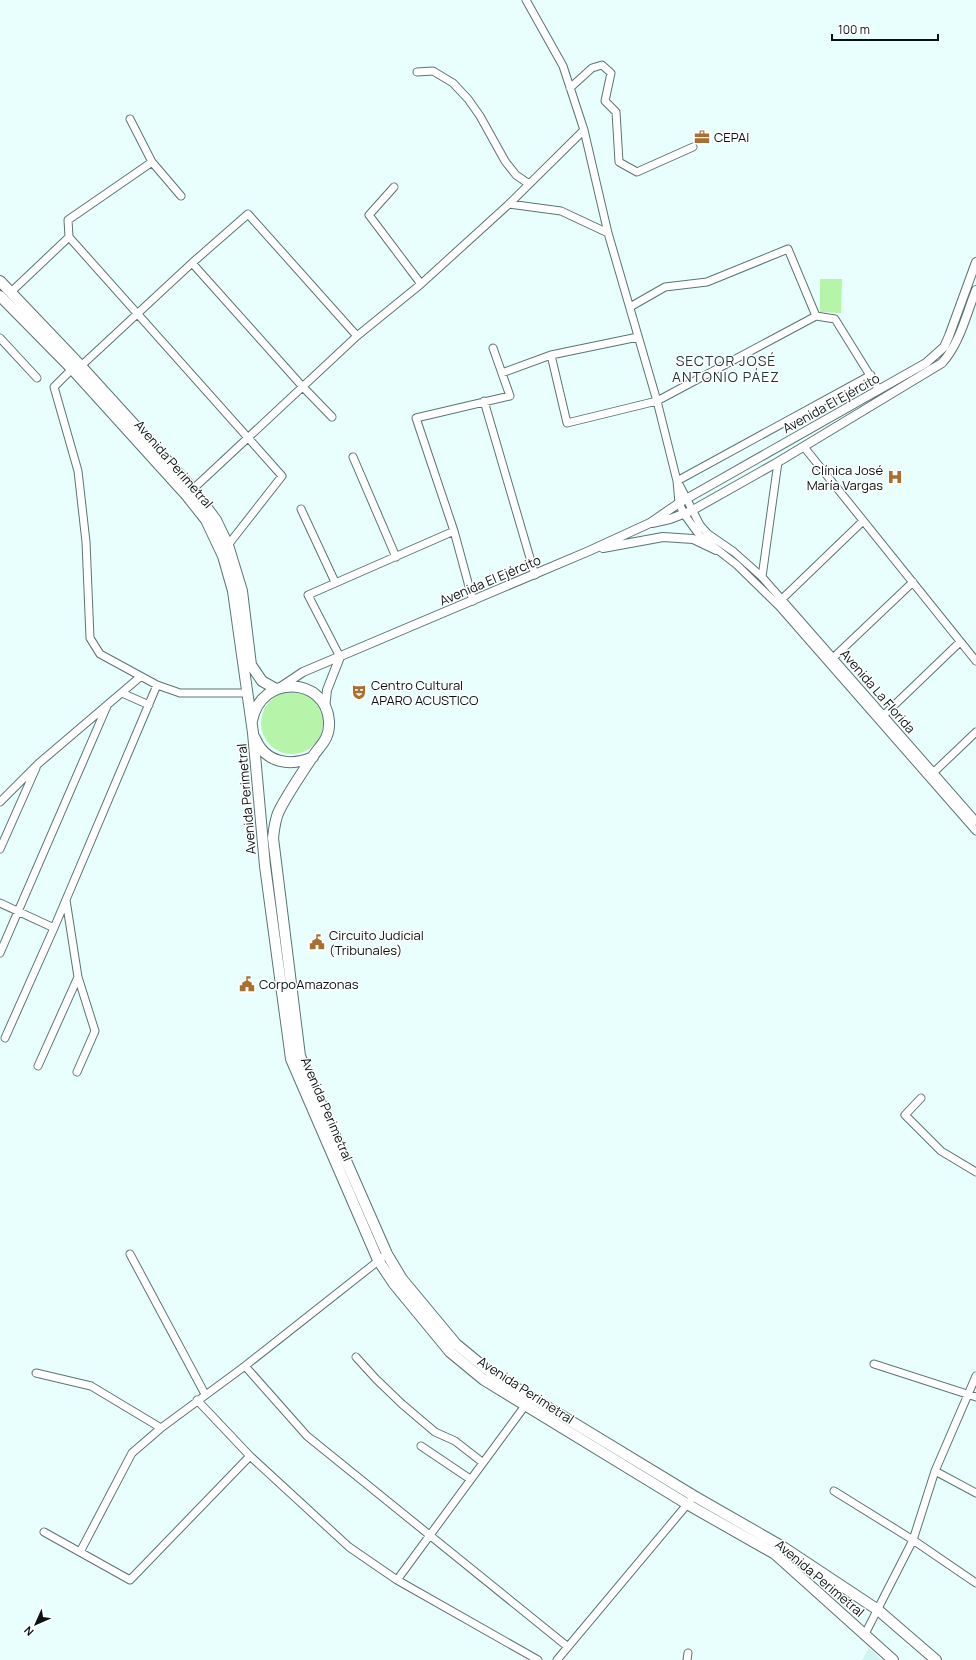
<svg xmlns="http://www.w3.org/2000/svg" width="976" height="1660" font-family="Manrope,sans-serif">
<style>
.built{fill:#cff6f3}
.green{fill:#b5f4a9}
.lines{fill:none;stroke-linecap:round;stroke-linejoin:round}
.minor-casing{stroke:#5b7473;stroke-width:9}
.tertiary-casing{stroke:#5b7473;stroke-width:10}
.secondary-casing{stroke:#5b7473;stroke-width:12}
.minor{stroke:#fff;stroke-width:7}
.tertiary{stroke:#fff;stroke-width:8}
.secondary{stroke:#fff;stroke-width:10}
.labels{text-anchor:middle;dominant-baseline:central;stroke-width:3;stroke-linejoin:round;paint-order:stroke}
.poi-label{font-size:13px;fill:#081211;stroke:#fff;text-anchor:start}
.street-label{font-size:13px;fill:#081211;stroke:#fff}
.neighbourhood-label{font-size:14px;letter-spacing:1px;fill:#213938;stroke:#fff}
</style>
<rect width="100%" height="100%" fill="#e8fffd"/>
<!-- built -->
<path class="built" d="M869 1648 882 1660H862Z"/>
<!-- green -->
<path class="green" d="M820 279H842L841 313 820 312Z
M261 723a31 31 0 1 1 62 0a31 31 0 1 1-62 0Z"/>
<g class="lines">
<!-- minor casing -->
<g class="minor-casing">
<path id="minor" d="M526 0 563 66 584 130 608 233 657 401 677 481 679 503 684 514 700 536 737 565 779 606 976 831
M417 72 433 71 453 83 468 99 480 116 505 161 516 175 529 184
M570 88 592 68 602 65 611 73 605 101 616 112 619 162 637 172 693 147
M130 119 152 162 68 220 69 237 282 476 228 545
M152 162 181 196
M394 187 369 215 421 284
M509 204 561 211 608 233
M192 263 302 386 332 417
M11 292 69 237
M630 307 665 287 707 282 788 249 816 316
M0 338 37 378
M551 355 567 423 657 401 816 316 835 319 879 390
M81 366 192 263 248 214 357 336
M72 369 54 387 78 471 86 542 90 638 100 654 157 685 180 693H246
M502 373 551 355 638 337
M484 401 535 575
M804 447 976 661
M353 457 396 557
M677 481 871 375
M680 486 700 525 708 534 734 552 762 577 976 821
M193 489 357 336 421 284 509 204 584 130
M301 509 335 582
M762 577 778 462
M782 599 863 521
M473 601 454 531 416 418 510 396 493 348
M340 657 308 595 454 531
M834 657 913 582
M122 693 149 705
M884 715 960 642
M933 773 976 732
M0 802 38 764 140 677
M0 849 36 768
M66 900 78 977 95 1031 77 1072
M0 903 54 928
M0 953 107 706
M5 1038 54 928 157 685
M38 1066 78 977
M921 1098 905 1115 941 1151 976 1172
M130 1254 205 1394
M356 1357 376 1379 402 1404 435 1432 455 1441 482 1462
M874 1364 976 1397
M245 1366 307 1436 568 1647
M36 1373 91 1386 161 1428
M197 1400 250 1456 349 1547 397 1580 538 1660
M421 1446 470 1479
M935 1471 976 1493
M834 1491 913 1540 976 1583
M44 1532 130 1580 250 1456
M80 1552 132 1453 161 1428 245 1366 387 1254
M397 1580 527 1403
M865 1634 913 1540 935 1471 976 1376
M557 1660 690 1501
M687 1660 688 1653"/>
</g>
<!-- tertiary casing -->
<g class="tertiary-casing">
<path id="tertiary" d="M652 523 670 519 691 511 778 462 942 363C960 343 966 315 976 290
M603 548 663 537 693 539 716 550
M279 688 303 672 589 551 650 523 679 503 926 363 944 347 949 336 976 262
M325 708 327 690 340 657"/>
</g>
<!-- secondary casing -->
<g class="secondary-casing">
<path id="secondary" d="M0 281 81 366 193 489 216 520 228 545 242 591 251 665 262 681 276 689
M0 296 72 369 187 496 206 520 223 556 233 591 253 733 265 866 291 1059 378 1260 394 1284 450 1352 484 1380 687 1504 775 1554 893 1660
M252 721C261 673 326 677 329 721 330 740 320 745 311 759 300 776 288 793 279 811 275 819 274 829 273 838L300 1056 387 1254 402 1279 456 1344 490 1372 694 1496 783 1547 878 1610 936 1660
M255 738C265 763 290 767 313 757"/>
</g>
<!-- minor -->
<use href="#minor" class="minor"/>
<!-- tertiary -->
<use href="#tertiary" class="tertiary"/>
<!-- secondary -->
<use href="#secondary" class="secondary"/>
</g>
<!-- icons -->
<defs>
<g id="office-bare" transform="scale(1.2)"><path d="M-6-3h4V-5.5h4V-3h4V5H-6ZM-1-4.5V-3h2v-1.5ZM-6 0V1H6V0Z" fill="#aa6e30" stroke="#fff" stroke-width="2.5" paint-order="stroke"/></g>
<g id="hospital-bare" transform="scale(1.2)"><path d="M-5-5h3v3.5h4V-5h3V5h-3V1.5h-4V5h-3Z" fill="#aa6e30" stroke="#fff" stroke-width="2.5" paint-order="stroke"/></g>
<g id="theatre-bare" transform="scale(1.2)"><path d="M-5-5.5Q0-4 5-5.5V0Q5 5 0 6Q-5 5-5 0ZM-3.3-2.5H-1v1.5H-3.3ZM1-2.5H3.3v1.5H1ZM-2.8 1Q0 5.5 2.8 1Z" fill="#aa6e30" stroke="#fff" stroke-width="2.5" paint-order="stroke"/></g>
<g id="civic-bare" transform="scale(1.2)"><path d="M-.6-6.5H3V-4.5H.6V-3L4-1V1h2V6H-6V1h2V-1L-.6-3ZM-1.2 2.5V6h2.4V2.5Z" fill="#aa6e30" stroke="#fff" stroke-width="2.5" paint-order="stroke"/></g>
</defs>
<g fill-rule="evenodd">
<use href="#office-bare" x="702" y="137"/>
<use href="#hospital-bare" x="895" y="477"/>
<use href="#theatre-bare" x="359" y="692"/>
<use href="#civic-bare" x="317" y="942"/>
<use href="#civic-bare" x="247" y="984"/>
</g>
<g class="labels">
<!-- poi labels -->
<g class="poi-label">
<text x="714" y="137">CEPAI</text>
<text x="883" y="470" text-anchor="end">Clínica José<tspan x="883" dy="15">María Vargas</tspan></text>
<text x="371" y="685">Centro Cultural<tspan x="371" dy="15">APARO ACUSTICO</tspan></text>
<text x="329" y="935">Circuito Judicial<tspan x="329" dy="15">(Tribunales)</tspan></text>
<text x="259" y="984">CorpoAmazonas</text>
</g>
<!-- street labels -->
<g class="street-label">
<text transform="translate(831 403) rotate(-29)">Avenida El Ejército</text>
<text transform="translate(174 464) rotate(49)">Avenida Perimetral</text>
<text transform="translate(490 580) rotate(-23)">Avenida El Ejército</text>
<text transform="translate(878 691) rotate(49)">Avenida La Florida</text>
<text transform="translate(246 799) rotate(-95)">Avenida Perimetral</text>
<text transform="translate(327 1109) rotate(67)">Avenida Perimetral</text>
<text transform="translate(526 1390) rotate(33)">Avenida Perimetral</text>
<text transform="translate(820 1578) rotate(40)">Avenida Perimetral</text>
</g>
<!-- neighbourhood labels -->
<g class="neighbourhood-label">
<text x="726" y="360">SECTOR JOSÉ<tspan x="726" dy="16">ANTONIO PÁEZ</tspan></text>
</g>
</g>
<!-- north arrow -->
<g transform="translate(36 1624) rotate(225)" stroke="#ffffff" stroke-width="3" paint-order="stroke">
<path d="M0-3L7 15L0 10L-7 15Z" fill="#081211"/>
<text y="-6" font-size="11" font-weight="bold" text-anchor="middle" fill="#081211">N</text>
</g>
<!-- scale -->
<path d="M832 34v6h106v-6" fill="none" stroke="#081211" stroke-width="2"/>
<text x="838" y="34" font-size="12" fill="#081211" stroke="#ffffff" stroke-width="3" paint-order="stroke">100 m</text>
</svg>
